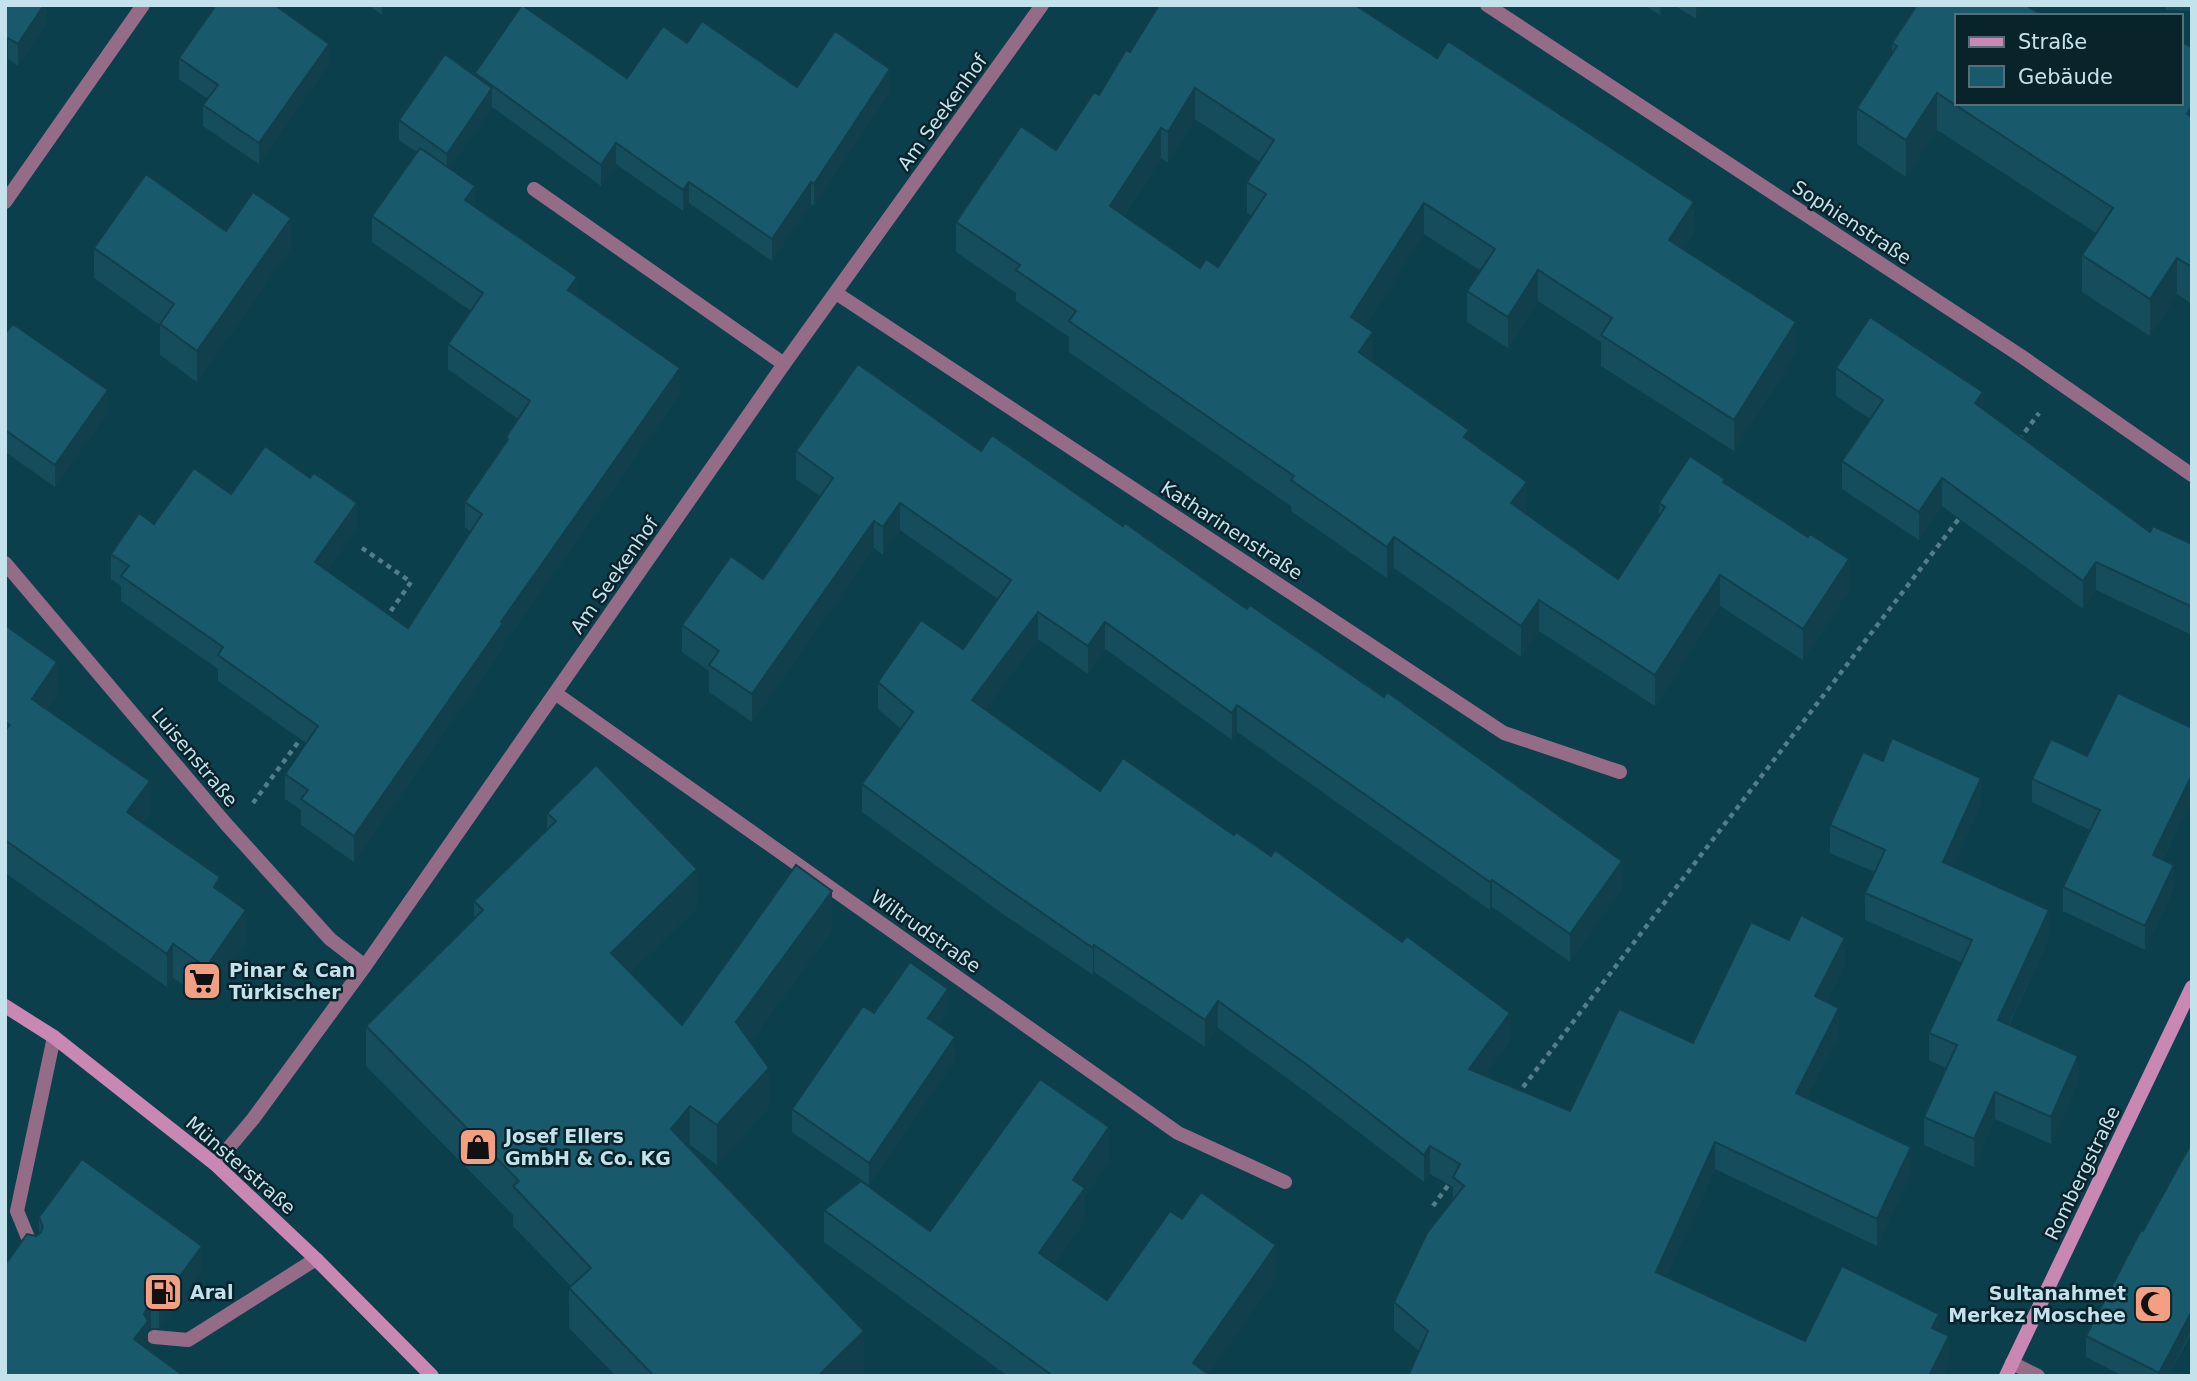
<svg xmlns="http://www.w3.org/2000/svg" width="2197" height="1381" font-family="'DejaVu Sans',sans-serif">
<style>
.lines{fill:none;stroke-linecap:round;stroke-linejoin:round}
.path{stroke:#527d89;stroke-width:4.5;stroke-dasharray:5 5;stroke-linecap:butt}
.service{stroke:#956c87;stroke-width:14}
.minor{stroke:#956c87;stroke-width:14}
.tertiary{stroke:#956c87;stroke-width:14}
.secondary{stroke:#c987b3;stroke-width:14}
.wall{fill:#154d5d;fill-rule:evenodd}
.shaded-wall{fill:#113f4c}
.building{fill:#185a6c;stroke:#113f4c;stroke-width:2;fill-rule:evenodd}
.labels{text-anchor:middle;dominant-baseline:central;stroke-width:5;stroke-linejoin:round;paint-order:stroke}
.street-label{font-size:19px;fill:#c4e2ec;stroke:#09232b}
.poi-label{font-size:19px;font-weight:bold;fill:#c4e2ec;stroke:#09232b;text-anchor:start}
</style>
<rect width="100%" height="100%" fill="#0c3f4c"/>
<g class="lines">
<!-- path -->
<path class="path" d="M2019 440 2039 413
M362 548 411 582 386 618
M253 803 302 737
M1517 1095 1961 516
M1433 1206 1452 1180"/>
<!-- service -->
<path class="service" d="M534 189 784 364
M33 1250 17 1211 54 1037
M154 1337 188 1340 316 1259"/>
<!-- minor -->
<path class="minor" d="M5 202 143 5
M836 293 1504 733 1620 772
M5 563 226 824 330 939 365 966
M555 693 1178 1133 1285 1182
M215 1164 253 1119 365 966 784 364 1042 5
M2012 1363 2038 1376"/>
<!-- tertiary -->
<path class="tertiary" d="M1487 5 2021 356 2192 475"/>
<!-- secondary -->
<path class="secondary" d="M5 1006 54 1037 215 1164 316 1259 432 1376
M2006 1376 2192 987"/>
</g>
<!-- wall -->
<path class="wall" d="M5 5H46V24L18 66 8 59Z
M368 5H388L382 15Z
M1644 5H1667L1660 15Z
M1674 5H1705L1696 19Z
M1917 5H2038V12L2044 16H1957V103H2181V41L2192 48V304L2177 294 2150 336 2082 292V255L2096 233 1937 130 1906 177 1857 144V108L1892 53V43Z
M2166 5H2192V11L2166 10Z
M687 43 797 87 890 91 814 206 811 204 772 261 689 203 683 211 616 164 601 186 492 107 450 168 475 207 577 296 680 394 503 645V648L354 862 301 825V810L285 799V774L306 743 218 681V669L121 601V586L111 579V554L154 524 231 494 357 529 327 571 408 628 470 531 465 527V502L506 442V437L518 419 448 369V344L471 311 372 242V216L417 152 399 140V120L475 76V73L627 78Z
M1130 52 1694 233 1683 249 1796 353 1734 451 1601 366V342L1538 301 1508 348 1467 322V291L1481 271 1424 234 1365 326 1373 362 1469 441 1526 513 1618 579 1659 517V503L1725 483 1849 590 1803 660 1720 606 1655 706 1539 631 1521 657 1394 568 1387 578 1291 511V506L1069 352V337L1016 301V293L956 252V222L1056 150 1099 95ZM1195 119 1260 162 1247 182V213L1252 216 1218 267 1200 268 1124 216 1161 158 1168 163Z
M179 58 329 64 259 164 203 126V105L208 99 179 79Z
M226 231 291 248 197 382 160 355V325L94 278V248Z
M5 334 108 412 55 487 5 452Z
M1836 368 1983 409 2150 532 2192 544V635L2096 590 2083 609 1942 506 1919 540 1842 489V461L1870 419 1836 396Z
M796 451H981L1622 888 1570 962 1492 907 1490 910 1237 732 1232 740 1105 649 1088 674 1038 639 985 710 1100 791 1510 1040 1484 1076 1570 1111 1693 1043 1789 940 1845 965 1826 1002 1839 1036 1807 1098 1911 1174 1877 1246 1715 1169 1666 1277 1805 1341 1939 1331 1949 1363 1943 1376H1408L1419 1351 1394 1330V1302L1453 1199V1187L1430 1174 1424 1182 1306 1092 1218 1028 1205 1047 1094 972 1093 975 1003 914 862 812V784L901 729 878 709V682L963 649 998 599 900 530 883 555 874 548 752 722 709 692V671L682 652V625L763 579 820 496 796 479Z
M5 625 57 695 47 710 150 814 143 824 220 891 246 943 206 1000 173 978 167 987 5 873Z
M2192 728V799L2163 859 2174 889 2145 950 2063 911V887L2090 830 2032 802V779L2087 756Z
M1981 805 1953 867 2049 938 2009 1025 2078 1083 2051 1144 1995 1119 1974 1167 1924 1145V1117L1946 1068 1929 1060V1033L1961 962 1865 920V893L1875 872 1830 853V825Z
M547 813 697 908 630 973 682 1025 832 930 750 1042 769 1107 717 1165 690 1145 689 1147 864 1371 859 1376H616L569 1328V1288L571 1286 513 1226V1215L366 1066V1026L474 919V901L547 830Z
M948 1011 938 1026 955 1060 869 1185 792 1132V1109L874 1013Z
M2192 1142V1332L2168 1376H2123L2086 1357V1336Z
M1109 1160 1085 1196V1221L1054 1264 1107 1300 1182 1219 1276 1278 1208 1374 1211 1376H1008L824 1242V1210L930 1231Z
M39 1217 202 1269 159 1328H151L148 1330V1344L145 1347 5 1376 36 1236 39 1233Z"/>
<!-- shaded-wall -->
<path class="shaded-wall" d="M37 5H46V24L18 66V44Z
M382 5H388L382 15Z
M1660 5H1667L1660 15Z
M1696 5H1705L1696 19Z
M2030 5H2038V16L2029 7Z
M8 38V59L5 63V42Z
M329 44V64L259 164V143Z
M890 69V91L814 206V184Z
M492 88V107L447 173V154Z
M1195 88V119L1168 163V132Z
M1937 93V130L1906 177V140Z
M2192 106V143L2187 114Z
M1161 128V158L1110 237V206Z
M616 143V164L601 186V165Z
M689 182V203L683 211V190Z
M811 182V204L772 261V239Z
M475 186V211L465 200Z
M1694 202V233L1669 271V240Z
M1424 203V234L1351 348V317Z
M291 218V248L197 382V351Z
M2177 258V294L2150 336V299Z
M1538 270V301L1508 348V317Z
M577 277V302L568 290Z
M1796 322V353L1734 451V420Z
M1373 332V362L1359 352Z
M680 368V394L503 645V648L354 862V836L501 622Z
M108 390V412L55 487V465Z
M1983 392V420L1975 403Z
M1469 430V461L1464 437Z
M1942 478V506L1919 540V512Z
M1527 482V513L1511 534V503Z
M357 503V529L315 588V562Z
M900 503V530L883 555V527Z
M874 521V548L752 722V694Z
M1394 537V568L1387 578V547Z
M1849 559V590L1803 660V629Z
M2096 562V590L2083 609V581Z
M1720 575V606L1655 706V675Z
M1539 600V631L1521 657V626Z
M1038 612V639L972 728V700Z
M1105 622V649L1088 674V646Z
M57 662V695L32 732V699Z
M1237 705V732L1232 740V713Z
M2192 775V799L2153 879V855Z
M1981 778V805L1943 890V862Z
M150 781V814L127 846V812Z
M1622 861V888L1570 962V934Z
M2174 865V889L2145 950V926Z
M697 869V908L611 992V953Z
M220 877V911L214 887Z
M1492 880V907L1490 910V882Z
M832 891V930L736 1061V1022Z
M246 910V943L206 1000V967Z
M2049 910V938L1998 1047V1020Z
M1845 938V965L1815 1024V996Z
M173 944V978L167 987V954Z
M1094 945V972L1093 975V948Z
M948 989V1011L928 1041V1018Z
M1218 1001V1028L1205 1047V1020Z
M1839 1008V1036L1796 1120V1093Z
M1510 1013V1040L1469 1097V1069Z
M955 1037V1060L869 1185V1163Z
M2078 1056V1083L2051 1144V1117Z
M769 1068V1107L717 1165V1125Z
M1995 1092V1119L1974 1167V1139Z
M690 1106V1145L671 1168V1129Z
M1109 1127V1160L1085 1196V1221L1039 1286V1253L1073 1180Z
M1715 1142V1169L1656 1299V1272Z
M1430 1146V1174L1424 1182V1155Z
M1911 1147V1174L1877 1246V1219Z
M1276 1245V1278L1207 1376 1193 1363Z
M202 1246V1269L159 1328V1305Z
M151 1305V1328L148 1330V1344L134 1363V1339L147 1308Z
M2191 1310V1331L2168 1376H2159V1373Z
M1939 1314V1342L1932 1328Z
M864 1331V1371L859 1376H818Z
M1949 1336V1363L1943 1376H1929Z"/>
<!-- building -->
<path class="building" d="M5 5H44L18 44 8 38 5 42Z
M216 5H275L329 44 259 143 203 105 218 85 179 58Z
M522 5 627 78 663 26 687 43 702 21 797 87 835 31 890 69 814 184 811 182 772 239 689 182 683 190 616 143 601 165 475 73Z
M1159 5H1355L1437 58 1448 41 1694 202 1669 240 1796 322 1734 420 1601 335 1612 318 1538 270 1508 317 1467 291 1495 249 1424 203 1351 317 1373 332 1359 352 1469 430 1464 437 1527 482 1511 503 1618 579 1665 507 1659 503 1690 456 1725 479 1723 482 1808 537 1810 534 1849 559 1803 629 1720 575 1655 675 1539 600 1521 626 1394 537 1387 547 1291 480 1294 476 1069 321 1076 311 1016 270 1020 265 956 222 1021 126 1056 150 1094 92 1099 95 1126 50 1130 52ZM1195 88 1274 140 1247 182 1266 194 1218 267 1206 259 1200 268 1110 206 1161 128 1168 132Z
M1917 5H2030L2029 7 2044 16H1957V103H2181V41L2192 48V106L2187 114 2192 117V267L2177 258 2150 299 2082 255 2113 208 1937 93 1906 140 1857 108 1897 46 1892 43Z
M445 54 492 88 447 154 399 120Z
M420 148 475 186 465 200 577 277 568 290 680 368 501 622 503 623 354 836 301 799 308 790 285 774 318 726 218 655 223 647 121 576 129 566 111 554 139 513 154 524 194 468 231 494 265 446 310 478 314 473 357 503 315 562 408 628 482 514 465 502 508 439 506 437 530 401 448 344 483 293 372 216Z
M146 174 226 231 253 192 291 218 197 351 160 324 174 304 94 248Z
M1870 317 1983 392 1975 403 2150 532 2153 526 2192 544V607L2096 562 2083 581 1942 478 1919 512 1842 461 1883 400 1836 368Z
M13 324 108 390 55 465 5 430V334Z
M858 364 981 451 992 435 1123 526 1125 523 1247 609 1250 605 1384 697 1387 692 1622 861 1570 934 1492 880 1490 882 1237 705 1232 713 1105 622 1088 646 1038 612 972 700 1100 791 1123 758 1234 835 1236 832 1271 856 1275 850 1402 942 1407 936 1510 1013 1469 1069 1570 1111 1619 1009 1693 1043 1751 922 1789 940 1801 915 1845 938 1815 996 1839 1008 1796 1093 1911 1147 1877 1219 1715 1142 1656 1272 1805 1341 1842 1266 1939 1314 1932 1328 1949 1336 1929 1376H1408L1428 1331 1394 1302 1427 1233 1464 1186 1453 1177 1460 1164 1430 1146 1424 1155 1306 1064 1218 1001 1205 1020 1094 945 1093 948 1003 886 862 784 913 712 878 682 921 620 963 649 1011 580 900 503 883 527 874 521 752 694 709 665 719 651 682 625 731 556 763 579 833 478 796 451Z
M5 625 57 662 32 699 150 781 127 812 220 877 214 887 246 910 206 967 173 944 167 954 5 840V730L10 725 5 722Z
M2118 693 2192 728V775L2153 855 2174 865 2145 926 2063 887 2100 810 2032 779 2051 739 2087 756Z
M1892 738 1981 778 1943 862 2049 910 1998 1020 2078 1056 2051 1117 1995 1092 1974 1139 1924 1117 1957 1045 1929 1033 1972 940 1865 893 1885 850 1830 825 1863 752 1883 761Z
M596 765 697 869 611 953 682 1025 796 865 832 891 736 1022 769 1068 717 1125 690 1106 671 1129 864 1331 818 1376H654L569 1288 591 1268 513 1186 519 1181 366 1026 483 910 474 901 556 821 547 813Z
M910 962 948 989 928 1018 955 1037 869 1163 792 1109 863 1006 874 1013Z
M1040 1079 1109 1127 1073 1180 1085 1188 1039 1253 1107 1300 1170 1211 1182 1219 1201 1192 1276 1245 1193 1363 1211 1376H1053L824 1210 861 1181 930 1231Z
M2192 1142V1311L2159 1373 2086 1336 2141 1230 2143 1231Z
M82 1159 202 1246 159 1305H151L147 1308 144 1314 148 1321 134 1339 184 1376H5V1265L27 1234 36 1236 41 1232 43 1227 39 1217Z"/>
<!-- icons -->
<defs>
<g id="supermarket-square" transform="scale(2.0125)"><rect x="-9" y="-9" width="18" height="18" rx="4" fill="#f39f82" stroke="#09232b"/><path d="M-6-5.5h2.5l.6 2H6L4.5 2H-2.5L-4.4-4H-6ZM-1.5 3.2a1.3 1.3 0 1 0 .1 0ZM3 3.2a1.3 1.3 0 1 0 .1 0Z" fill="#111"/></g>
<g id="shop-square" transform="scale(2.0125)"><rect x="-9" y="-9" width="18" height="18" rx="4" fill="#f39f82" stroke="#09232b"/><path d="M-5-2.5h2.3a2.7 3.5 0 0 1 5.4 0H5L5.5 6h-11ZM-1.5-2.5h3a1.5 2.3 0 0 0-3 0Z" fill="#111"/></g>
<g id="fuel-square" transform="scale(2.0125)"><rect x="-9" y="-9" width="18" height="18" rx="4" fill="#f39f82" stroke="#09232b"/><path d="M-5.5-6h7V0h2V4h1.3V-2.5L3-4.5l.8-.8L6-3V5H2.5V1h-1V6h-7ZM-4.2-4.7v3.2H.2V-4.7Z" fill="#111"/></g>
<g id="mosque-square" transform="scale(2.0125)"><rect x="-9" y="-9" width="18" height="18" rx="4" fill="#f39f82" stroke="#09232b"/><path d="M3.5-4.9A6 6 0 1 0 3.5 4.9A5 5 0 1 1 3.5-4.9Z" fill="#111"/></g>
</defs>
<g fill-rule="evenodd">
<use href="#supermarket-square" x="202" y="981"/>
<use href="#shop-square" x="478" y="1147"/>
<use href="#fuel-square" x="163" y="1292"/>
<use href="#mosque-square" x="2153" y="1304"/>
</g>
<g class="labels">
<!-- street labels -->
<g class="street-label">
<text transform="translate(942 112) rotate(-54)">Am Seekenhof</text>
<text transform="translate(1852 222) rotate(33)">Sophienstraße</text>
<text transform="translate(1232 530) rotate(33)">Katharinenstraße</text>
<text transform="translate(614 575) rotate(-55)">Am Seekenhof</text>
<text transform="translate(195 757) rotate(50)">Luisenstraße</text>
<text transform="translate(926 931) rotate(35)">Wiltrudstraße</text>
<text transform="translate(241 1165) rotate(41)">Münsterstraße</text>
<text transform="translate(2082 1173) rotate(-64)">Rombergstraße</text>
</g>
<!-- poi labels -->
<g class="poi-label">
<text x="229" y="970">Pinar &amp; Can<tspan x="229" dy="22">Türkischer</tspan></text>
<text x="505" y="1136">Josef Ellers<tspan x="505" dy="22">GmbH &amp; Co. KG</tspan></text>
<text x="190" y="1292">Aral</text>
<text x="2126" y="1293" text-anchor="end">Sultanahmet<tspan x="2126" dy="22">Merkez Moschee</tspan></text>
</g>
</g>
<!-- border -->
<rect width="2197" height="1381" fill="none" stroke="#c4e2ec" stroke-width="14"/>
<!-- legend -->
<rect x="1955" y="14" width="228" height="91" fill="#09232b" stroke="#546f78" stroke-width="2"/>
<rect x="1969" y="37" width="35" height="10" fill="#c987b3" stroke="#546f78" stroke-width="2"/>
<text x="2018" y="49" font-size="21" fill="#c4e2ec">Straße</text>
<rect x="1969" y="66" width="35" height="21" fill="#185a6c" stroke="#546f78" stroke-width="2"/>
<text x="2018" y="84" font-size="21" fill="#c4e2ec">Gebäude</text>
</svg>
